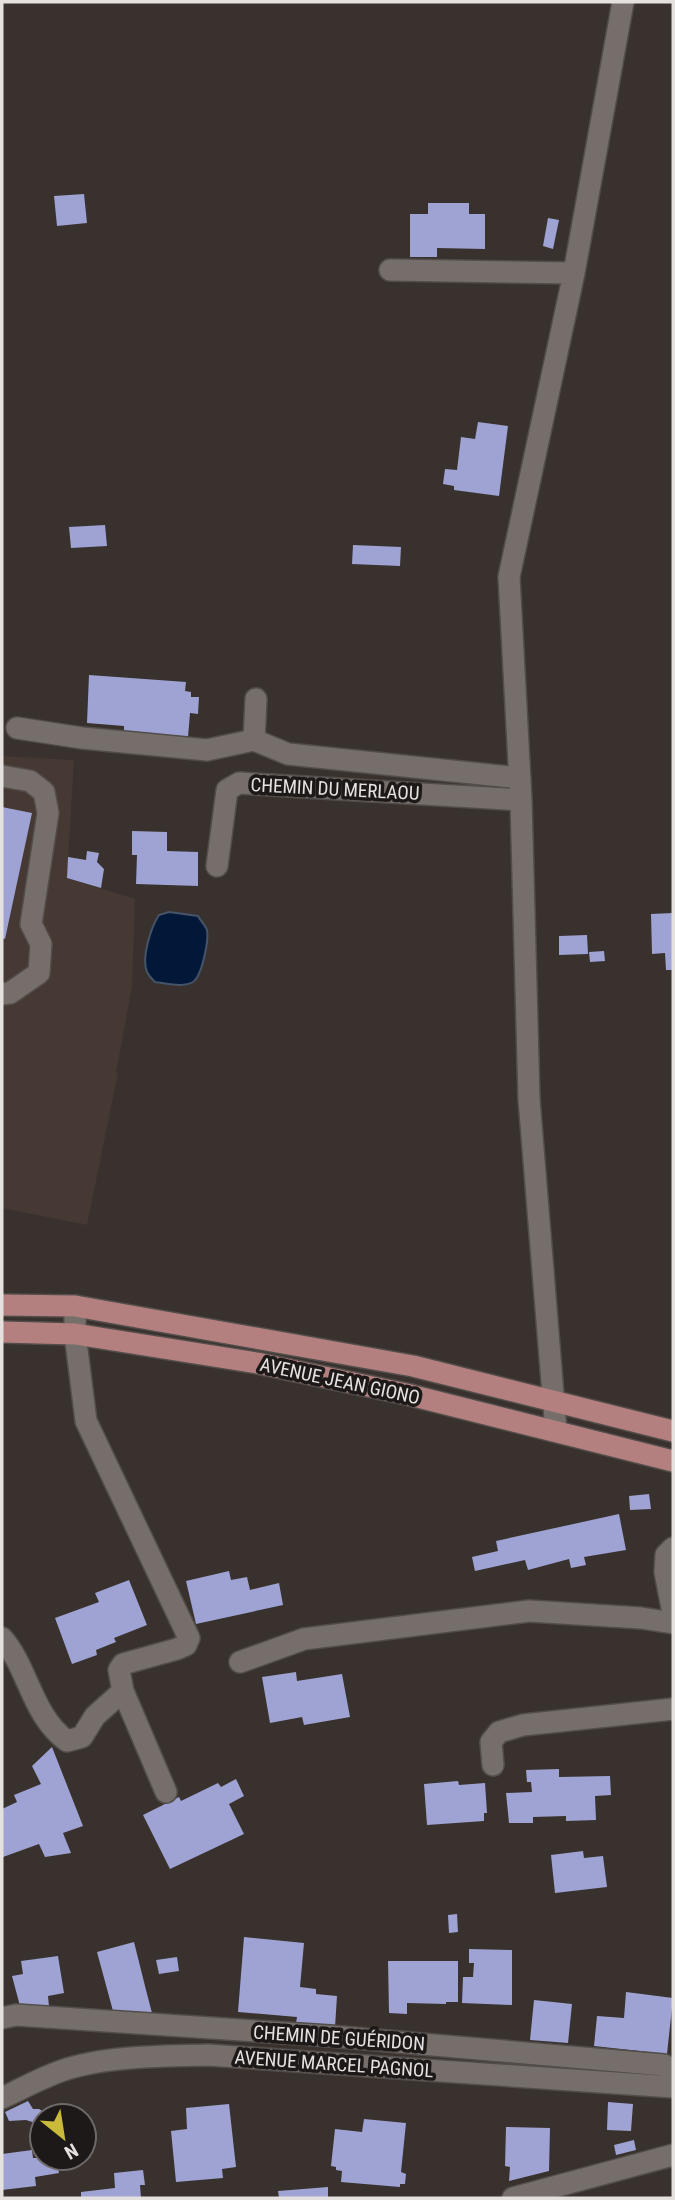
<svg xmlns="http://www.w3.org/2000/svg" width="675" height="2200" font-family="'Roboto Condensed',sans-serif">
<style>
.built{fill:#463832}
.water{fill:#021838;stroke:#46546a;stroke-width:2}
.building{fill:#9fa3d3}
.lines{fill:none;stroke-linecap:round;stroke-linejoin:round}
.minor-casing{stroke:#524d4a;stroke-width:24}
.major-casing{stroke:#524d4a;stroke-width:24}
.minor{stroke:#766e6b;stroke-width:21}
.major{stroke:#b3807f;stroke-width:21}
.labels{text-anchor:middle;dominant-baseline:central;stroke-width:7;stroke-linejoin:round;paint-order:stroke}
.street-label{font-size:19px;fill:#e5e1df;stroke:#1d1918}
</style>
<rect width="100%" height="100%" fill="#38312e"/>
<!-- built -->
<path class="built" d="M2 756 74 760 67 878 135 899 132 987 116 1073H118L87 1225 2 1208Z"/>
<!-- water -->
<path class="water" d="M169 912 198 916C200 920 205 925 207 930 209 940 202 976 193 982 183 988 166 983 155 982 152 979 149 976 147 972 141 958 151 927 159 915Z"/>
<!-- building -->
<path class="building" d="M84 194 87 223 57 226 54 196Z
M428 203H469V214H485V249L437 248V257H410V214H428Z
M548 218 559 220 553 249 543 246Z
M478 422 508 426 499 496 454 490V486L443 484 445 469 457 470 461 437 475 439Z
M105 525 107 546 71 548 69 527Z
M353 545 401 547 400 566 352 564Z
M89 675 186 682 185 691 191 692V697H199L198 714 190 713 188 737 124 733V726L87 723Z
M2 807 32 813 5 939 2 938Z
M132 831 167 832V851L198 852V886L136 884 137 855H132Z
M87 851 99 853 97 862 104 869 101 888 67 878 68 857 86 860Z
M673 913V970H666L665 953 652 954 651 914Z
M587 935 588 954 559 955V936Z
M604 951 605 961 590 962 589 952Z
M649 1494 651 1509 630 1510 629 1496Z
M619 1514 626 1550 584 1557 586 1565 571 1568 569 1559 528 1570 525 1560 475 1571 472 1557 498 1551 496 1541Z
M229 1571 231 1580 247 1577 250 1590 279 1583 283 1605 196 1624 186 1581Z
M129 1580 147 1625 114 1638 116 1642 96 1650 97 1655 72 1664 55 1618 99 1602 95 1593Z
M296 1672 297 1681 342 1674 350 1717 304 1725 302 1717 270 1723 262 1677Z
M52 1747 83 1826 63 1833 71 1853 45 1857 39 1844 3 1857 2 1809 17 1802 14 1795 41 1784 32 1766Z
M559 1769V1777L610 1776 611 1795 595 1796 596 1820 566 1821V1816L533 1817V1823H509L506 1793 532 1792 531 1782H527L526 1770Z
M236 1779 244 1796 229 1804 244 1834 170 1869 143 1815 179 1797 181 1801 218 1783 221 1787Z
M458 1781 459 1785 485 1783 487 1813H484V1821L427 1825 424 1784Z
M583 1851 584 1858 603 1856 607 1887 555 1893 551 1855Z
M457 1914 458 1932 449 1933 448 1915Z
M244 1937 304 1943 300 1987 316 1989V1994L337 1996 335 2027 296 2023 297 2017 238 2012Z
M134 1942 146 1990 152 2013 113 2011 97 1952Z
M469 1949 512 1950V2005L462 2003 463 1977H473L474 1963H469Z
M58 1956 64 1993 48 1996 49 2007 20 2006 12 1976 23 1974 21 1961Z
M177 1957 179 1971 159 1974 156 1960Z
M388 1961H458V2002H446V2004L407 2003V2014L389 2013Z
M626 1992 673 1998 667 2054 594 2046 597 2016 624 2018Z
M534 2000 572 2004 568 2043 530 2040Z
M28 2101 33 2109H39L44 2112 39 2124 26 2120 9 2121 5 2112Z
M608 2102 633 2104 631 2131 607 2130Z
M229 2104 236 2167 222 2169 223 2178 176 2182 171 2131 187 2129 186 2108Z
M364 2119 406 2123 401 2172 406 2174 405 2184H400V2187L341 2182 342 2171 336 2170V2167L331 2166 335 2129 362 2132Z
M506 2127 550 2128 549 2171 509 2181 510 2167 505 2166Z
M634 2140 636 2150 616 2155 614 2145Z
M32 2150 33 2158H56L59 2173 35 2177 36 2186 2 2190V2154Z
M143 2170 145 2185H140L141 2198H81V2192L115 2188 114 2173Z
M328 2187V2198H279L278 2191Z"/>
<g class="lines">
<!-- minor casing -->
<g class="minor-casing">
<path id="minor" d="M390 270 574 273
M256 699 254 740 288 754 520 778
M17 728 82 738 207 750 254 740
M2 776 30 781 44 792 48 813 31 924 41 944 39 973 10 993 2 994
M217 866 227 790 239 783 521 800
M75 1306V1334L86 1421 189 1638 186 1645 177 1649 123 1664 119 1670 123 1691 166 1792
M556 1431 529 1099 521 800 509 577 574 273 623 2
M673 1548 666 1555 665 1572 673 1613
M2 1638C28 1667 32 1716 67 1741L82 1737 95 1716 123 1691
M240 1662 304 1639 529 1611 641 1618 673 1623
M493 1765 491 1742 499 1732 523 1725 673 1709
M2 2018 16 2015 330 2036 664 2065 673 2071
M2 2098C21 2089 41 2078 61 2071 103 2056 164 2056 208 2055L673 2087
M513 2198 673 2155"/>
</g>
<!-- major casing -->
<g class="major-casing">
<path id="major" d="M2 1305 75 1306 413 1366 673 1431
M2 1332 75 1334 257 1363 406 1394 673 1461"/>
</g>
<!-- minor -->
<use href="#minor" class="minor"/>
<!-- major -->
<use href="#major" class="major"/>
</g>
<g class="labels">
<!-- street labels -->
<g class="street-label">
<text transform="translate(335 789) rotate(3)">CHEMIN DU MERLAOU</text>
<text transform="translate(340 1381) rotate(12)">AVENUE JEAN GIONO</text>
<text transform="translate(339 2038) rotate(4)">CHEMIN DE GUÉRIDON</text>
<text transform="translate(334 2064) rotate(4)">AVENUE MARCEL PAGNOL</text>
</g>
</g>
<!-- border -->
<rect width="675" height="2200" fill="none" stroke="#e5e1df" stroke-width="7"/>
<!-- north arrow -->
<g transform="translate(63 2137) rotate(150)"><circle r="33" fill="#1d1918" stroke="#6d6968" stroke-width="2"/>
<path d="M0-5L12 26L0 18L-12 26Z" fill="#caba3a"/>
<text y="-10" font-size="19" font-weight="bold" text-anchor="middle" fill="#e5e1df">N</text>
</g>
</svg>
